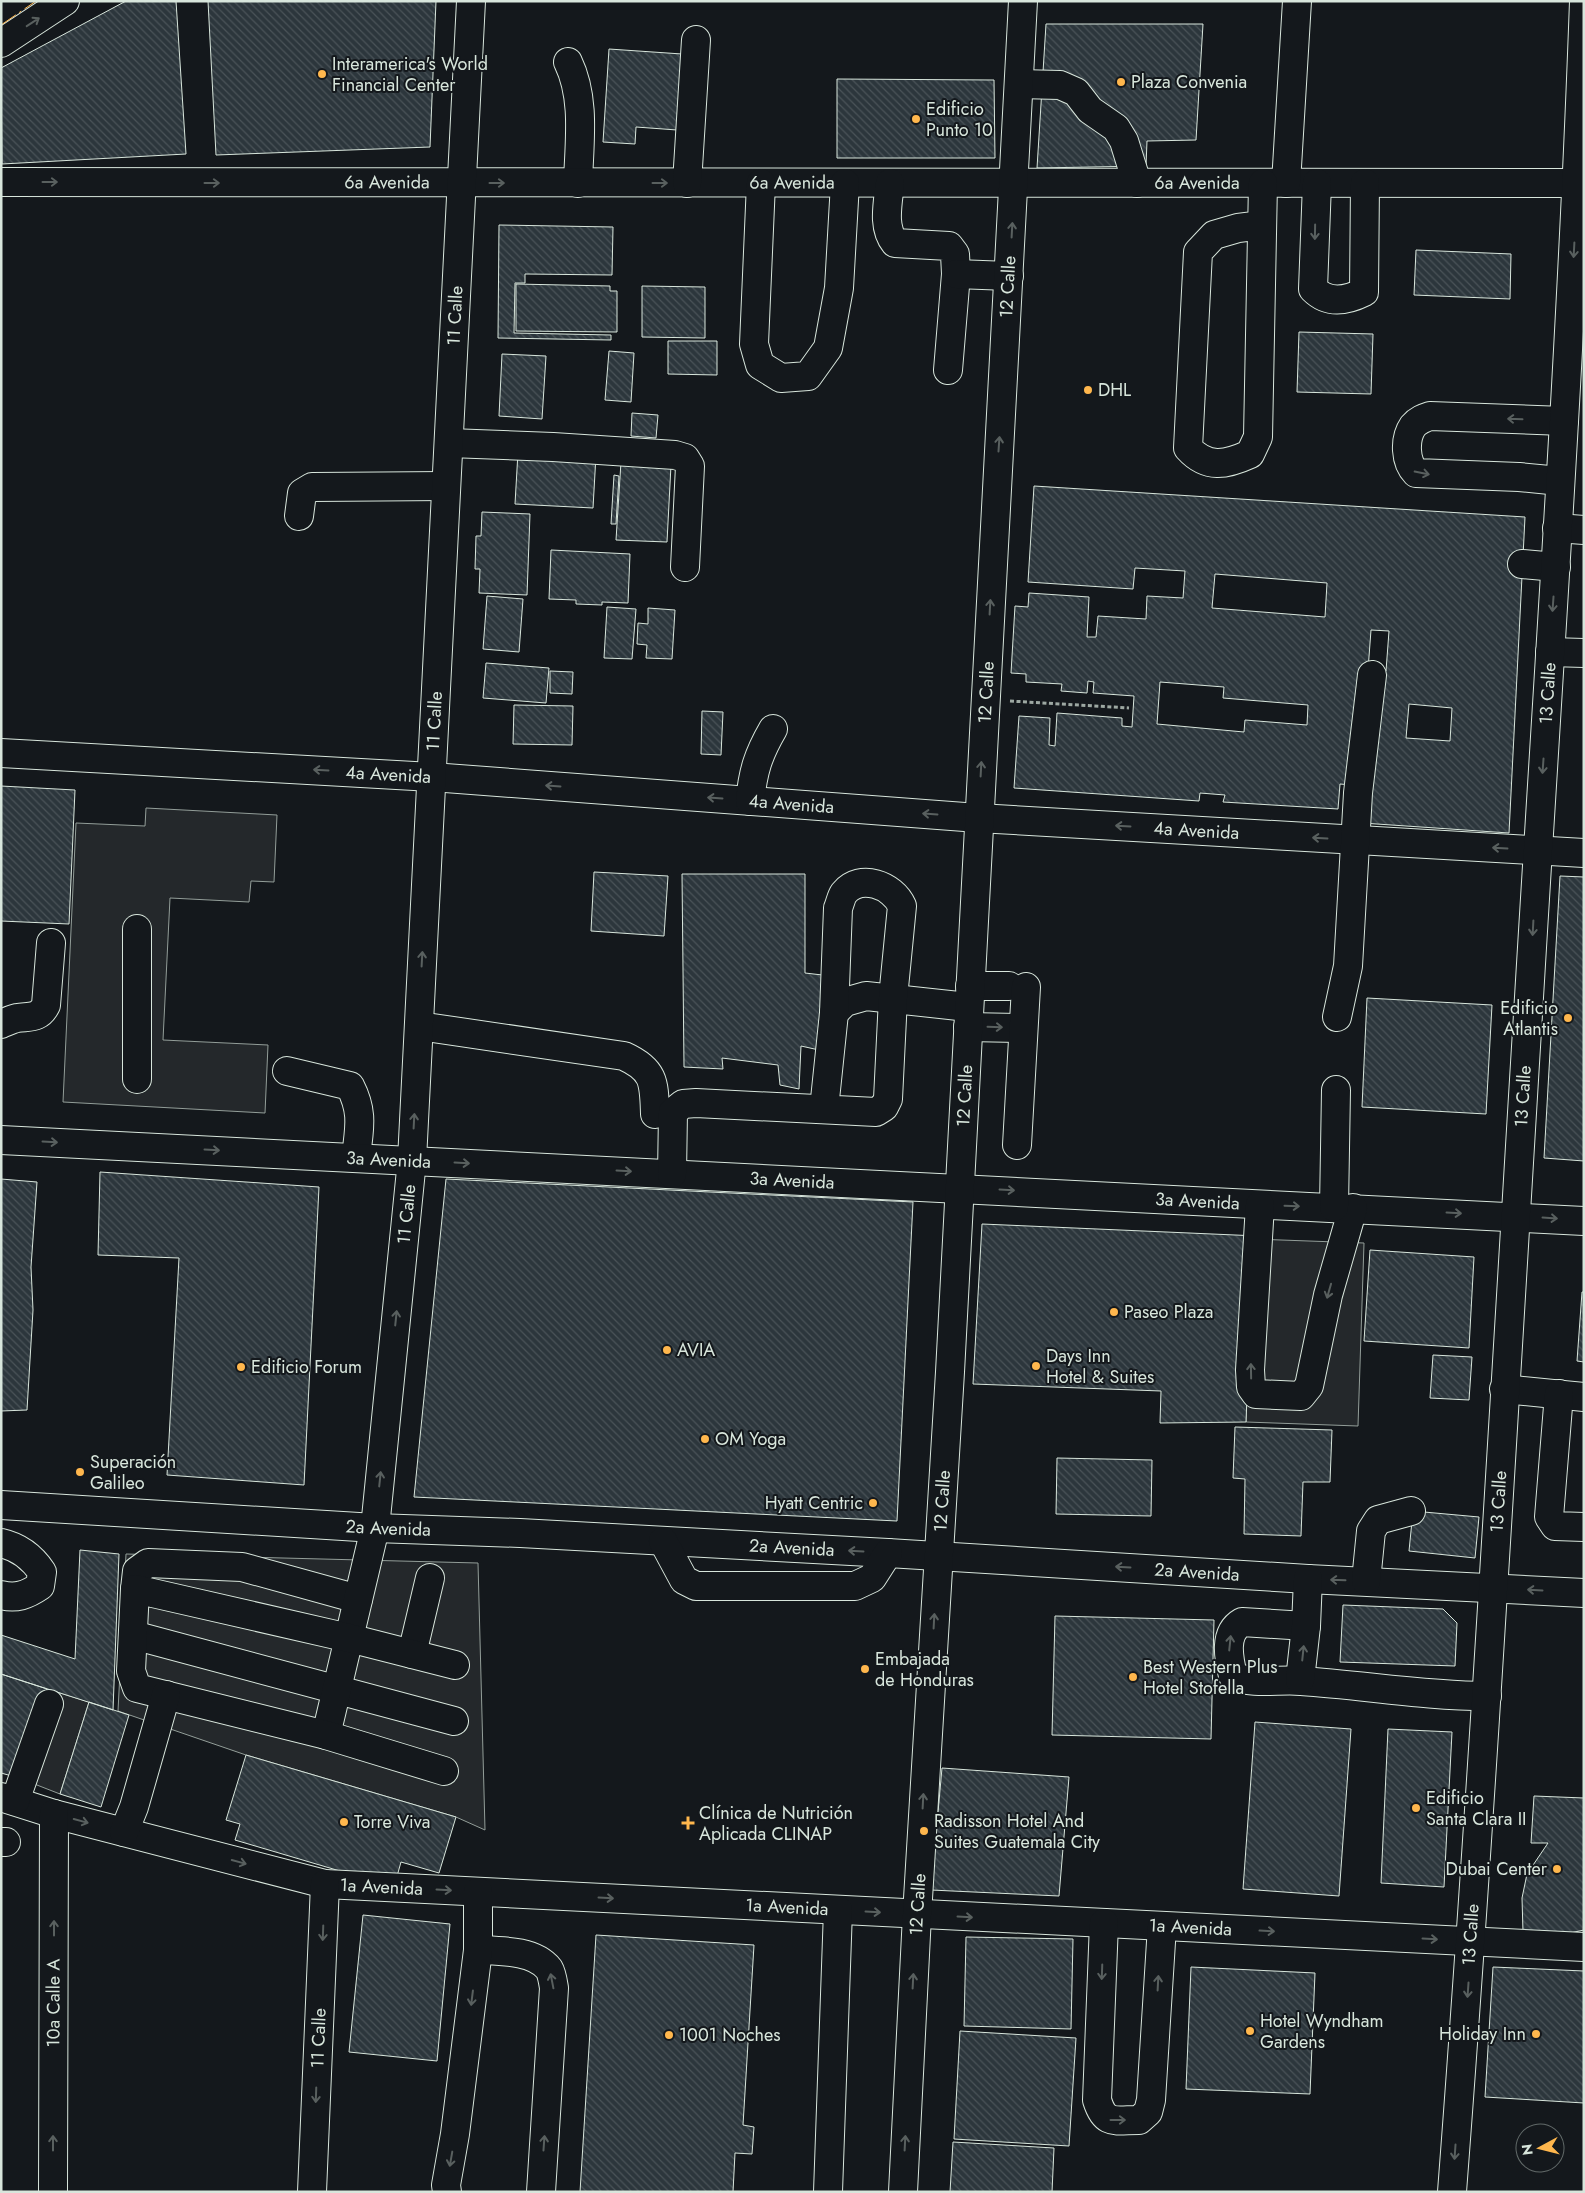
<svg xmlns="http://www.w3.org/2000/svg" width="1585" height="2193" font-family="Jost,sans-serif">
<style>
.parking{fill:#24282b;stroke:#939e99}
.building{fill:url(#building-back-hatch);stroke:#d8e6dc;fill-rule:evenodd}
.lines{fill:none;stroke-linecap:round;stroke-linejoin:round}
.minor-casing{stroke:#d8e6dc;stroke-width:30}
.major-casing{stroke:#d8e6dc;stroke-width:30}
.path{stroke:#9da8a2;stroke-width:3;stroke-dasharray:4 2.5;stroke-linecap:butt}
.minor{stroke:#14181c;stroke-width:28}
.major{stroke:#14181c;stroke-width:28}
.power{stroke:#ffb74d;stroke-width:1;stroke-dasharray:18 4 2.5 4;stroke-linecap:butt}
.oneway{stroke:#59605f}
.poi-dot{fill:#ffb74d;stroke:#14181c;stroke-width:2}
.labels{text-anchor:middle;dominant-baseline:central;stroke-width:4;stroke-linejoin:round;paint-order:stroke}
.poi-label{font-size:18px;fill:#d8e6dc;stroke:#14181c;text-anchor:start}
.street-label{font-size:18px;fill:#d8e6dc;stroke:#14181c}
</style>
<defs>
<pattern id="building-back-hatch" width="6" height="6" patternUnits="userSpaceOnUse" patternTransform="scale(1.25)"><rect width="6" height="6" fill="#2c363c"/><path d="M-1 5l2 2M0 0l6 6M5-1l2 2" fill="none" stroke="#4a5358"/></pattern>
</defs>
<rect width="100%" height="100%" fill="#14181c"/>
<!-- parking -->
<path class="parking" d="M146 808 277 815 274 882 251 881 249 902 170 898 163 1040 268 1045 265 1113 63 1102 76 823 145 826Z
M1253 1239 1364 1243 1358 1426 1246 1422Z
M126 1554 478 1563 485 1830 456 1817 246 1755 118 1711Z
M47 1689 89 1702 60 1794 19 1778Z"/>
<!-- building -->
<path class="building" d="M126 1H176L186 154 2 164 1 68Z
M208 1H436L430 147 216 155Z
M1046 24H1203L1196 140 1147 141 1146 166 1037 168Z
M609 49 682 54 677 130 636 127 635 144 603 142Z
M837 79 994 80 995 158H837Z
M499 225 613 227 612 275 525 274V283H515L514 333 611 335V340L498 338Z
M1416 250 1511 254 1510 299 1414 295Z
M516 284 610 286V291H617V332L516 331Z
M642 286 705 287V338L642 337Z
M1299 332 1373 334 1371 394 1297 392Z
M668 341H717V375L668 374Z
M609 351 634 353 631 402 605 400Z
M502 354 546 356 542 419 499 416Z
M632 413 658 415 656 438 631 436Z
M518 452 596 455 593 508 515 504Z
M621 462 671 465 667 542 616 540Z
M614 475 619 476 616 524H611Z
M1034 486 1525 517 1509 833 1362 823 1365 786 1340 784 1338 809 1223 802 1225 795 1200 793 1199 801 1014 788 1019 716 1050 718 1049 745 1055 746 1057 713 1122 718V726L1132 727 1134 696 1093 693 1094 682 1088 681 1087 693 1061 691 1062 684 1026 682V674L1011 673 1015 606 1028 607 1029 593 1089 597 1087 637H1096L1098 616 1146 619 1147 596 1183 598 1185 571 1135 568 1133 589 1028 582ZM1215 574 1327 583 1325 617 1212 608ZM1371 630 1389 631 1386 671 1368 670ZM1160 682 1224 687 1223 698 1308 705 1307 725 1245 720 1244 732 1157 724ZM1409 704 1452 708 1450 741 1406 738Z
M482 512 530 514 527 595 479 593 480 569H475L476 536H481Z
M551 550 630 554 628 603 602 602V605L576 604V600L549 599Z
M487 596 523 599 519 652 483 649Z
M607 607 636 609 632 659 604 658Z
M648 608 675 610 672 659 646 658 647 645 637 644 638 623 648 624Z
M486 663 549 668 546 703 483 698Z
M550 671 573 672 572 694 550 693Z
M514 705 573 706 572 745 513 744Z
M702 711 723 712 721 755 701 754Z
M1 786 75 790 69 924 1 921Z
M594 872 668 876 664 936 591 931Z
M682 874H805V973L831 976 819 1050 801 1046 799 1089 780 1085 778 1065 722 1058 723 1069 684 1067Z
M1560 876 1584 877V1161L1544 1158Z
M1367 998 1492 1005 1486 1114 1362 1107Z
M100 1172 319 1187 304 1485 167 1475 179 1258 98 1255Z
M1 1179 37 1182 31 1267 33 1310 27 1410 1 1411Z
M446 1179 913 1202 897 1521 414 1497Z
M982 1224 1258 1236 1253 1239 1246 1422 1160 1423 1161 1391 973 1384Z
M1370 1250 1474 1257 1469 1348 1364 1341Z
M1582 1292H1584V1362L1577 1361Z
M1433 1355 1472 1357 1469 1400 1430 1398Z
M1235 1427 1332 1430 1330 1482H1303L1301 1536 1244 1534 1245 1479 1233 1478Z
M1057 1458 1152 1460 1151 1516 1056 1514Z
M1413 1511 1479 1517 1475 1558 1409 1551Z
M80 1550 119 1554 113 1710 1 1674V1635L75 1659Z
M1343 1605 1443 1609 1457 1623 1455 1666 1340 1662Z
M1055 1616 1214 1620 1211 1739 1052 1735Z
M1 1674 47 1689 19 1778 1 1773Z
M89 1702 129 1715 101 1807 60 1794Z
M1255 1722 1351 1729 1339 1896 1243 1889Z
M1388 1729 1452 1732 1444 1887 1381 1883Z
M246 1755 456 1817 439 1873 401 1862 394 1887 235 1840 240 1824 226 1820Z
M942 1768 1069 1777 1059 1896 931 1890Z
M1534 1796 1584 1798V1930L1570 1933 1523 1932 1522 1898 1527 1874 1548 1843H1531Z
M363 1915 450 1924 437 2061 349 2052Z
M596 1935 754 1945 743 2125 754 2127 752 2154 735 2153 733 2192H580Z
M966 1937 1073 1939 1071 2029 964 2026Z
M1191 1967 1315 1973 1310 2094 1186 2089Z
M1493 1967 1584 1971V2103L1485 2097Z
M960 2031 1076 2038 1069 2146 954 2139Z
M953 2142 1054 2148 1052 2192H950Z"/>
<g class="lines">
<!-- minor casing -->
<g class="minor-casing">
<g id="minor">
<path d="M568 62C586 99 579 144 578 183"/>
<path d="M1019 84 1060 85 1076 92 1090 110 1116 128 1124 141 1137 183"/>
<path id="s1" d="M1 182 1584 183"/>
<path d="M687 183 696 40"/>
<path d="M761 183 754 344 760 365 781 378 808 376 828 348 839 288 845 183"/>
<path d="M890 183C888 203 882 227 895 243L949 246 955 254 956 274 948 370"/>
<path d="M1286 183 1297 1"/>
<path d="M1317 183 1313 289C1328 304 1346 301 1364 292L1365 183"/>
<path d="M1262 225 1238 228 1214 235 1198 252 1188 448C1207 469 1226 465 1250 454L1258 437 1263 183"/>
<path d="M956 274 1009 276"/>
<path d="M449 443 553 447 675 455 685 458 690 466 685 567"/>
<path d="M1560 481 1519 477 1416 473C1405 462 1404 439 1413 426 1418 420 1424 418 1430 416L1564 421"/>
<path d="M299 516 302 493 312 487 446 486"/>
<path d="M1557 528 1584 530"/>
<path d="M1522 564 1556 567"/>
<path d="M1550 652 1584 653"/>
<path id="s2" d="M1 753 432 777 978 818 1584 853"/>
<path d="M750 801C753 771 758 755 773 729"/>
<path d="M970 986H1009"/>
<path d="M834 1013 845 1002 866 996 968 1007"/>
<path d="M1337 1017 1348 966 1358 793 1372 675"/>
<path d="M1 1024C6 1022 12 1019 17 1018 30 1016 39 1019 46 1005L51 943"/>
<path d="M419 1026 624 1056C655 1070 654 1083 655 1114"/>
<path d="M968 1027 1023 1028"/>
<path d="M287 1071 350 1086C364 1113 359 1129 356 1157"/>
<path d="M137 1079V929"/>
<path id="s3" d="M1 1140 1584 1221"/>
<path d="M1017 1145 1026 987"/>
<path d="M672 1174 673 1112 683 1104 696 1103 876 1112 884 1107 888 1099 893 998 902 906C893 885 860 873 844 893 841 897 840 904 838 908L834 1013 824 1109"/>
<path d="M1260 1205 1250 1370 1251 1387 1256 1394 1301 1396 1309 1386 1328 1295 1353 1208"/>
<path d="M1334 1207 1336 1090"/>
<path d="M1504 1389 1584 1397"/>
<path d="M1559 1394 1549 1517 1555 1526 1584 1527"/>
<path id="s4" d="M1 1505 375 1528 520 1533 888 1553 1308 1579 1584 1593"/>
<path d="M663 1541 684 1580 696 1586H855L872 1578 888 1553"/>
<path d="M1 1543C19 1547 32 1557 42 1572L40 1586C27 1595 16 1599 1 1595"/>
<path d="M1366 1581 1371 1531 1378 1520 1411 1511"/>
<path d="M135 1589 137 1571 148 1563 242 1567 358 1599"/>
<path d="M1306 1626 1242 1622C1223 1633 1229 1659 1233 1676 1254 1685 1279 1679 1301 1681 1363 1685 1424 1696 1487 1696"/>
<path d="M133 1635 454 1721"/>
<path d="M412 1654 430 1578"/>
<path d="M1300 1680 1306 1626 1308 1579"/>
<path id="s5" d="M326 1735 375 1528 412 1160 471 1"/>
<path d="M444 1771 326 1735 137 1688 131 1671 135 1589 349 1638 455 1665"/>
<path id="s6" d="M1 1797 54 1814 325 1884 1584 1947"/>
<path d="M15 1801 49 1704"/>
<path d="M124 1832 134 1807 166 1695"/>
<path d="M1 1842H6"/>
<path d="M1104 1923 1097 2100C1105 2126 1115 2120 1139 2120L1148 2112 1151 2100 1162 1926"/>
<path d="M478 1950C500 1951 534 1950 549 1969 552 1974 553 1982 554 1988L541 2192"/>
<path id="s7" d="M53 2192 54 1814"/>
<path id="s8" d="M312 2192 325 1884"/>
<path d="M447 2192 446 2185 455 2134 478 1950V1892"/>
<path d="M828 2192 838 1910"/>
<path id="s9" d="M1452 2192C1482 1800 1504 1407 1528 1014 1548 677 1572 339 1584 1"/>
</g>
</g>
<!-- major casing -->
<g class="major-casing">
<g id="major">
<path d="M1 43 65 1"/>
<path id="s10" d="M903 2192 917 1915 950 1372 1023 1"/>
</g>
</g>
<!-- path -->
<path class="path" d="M1010 701 1129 708"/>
<!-- minor -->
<use href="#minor" class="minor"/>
<!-- major -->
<use href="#major" class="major"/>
<!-- power -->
<path class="power" d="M1 25 36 1"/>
</g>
<!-- one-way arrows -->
<defs><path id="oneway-shaft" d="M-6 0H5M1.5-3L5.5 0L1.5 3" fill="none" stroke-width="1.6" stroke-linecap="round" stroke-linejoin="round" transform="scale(1.25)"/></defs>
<g class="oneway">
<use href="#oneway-shaft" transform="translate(33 22) rotate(-33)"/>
<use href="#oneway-shaft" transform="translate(50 182)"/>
<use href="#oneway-shaft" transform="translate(212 183)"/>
<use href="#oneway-shaft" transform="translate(497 183)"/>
<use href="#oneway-shaft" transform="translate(660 183)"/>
<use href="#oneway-shaft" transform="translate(1012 230) rotate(-87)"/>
<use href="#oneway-shaft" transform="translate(1315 232) rotate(91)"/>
<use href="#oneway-shaft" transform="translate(1574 250) rotate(93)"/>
<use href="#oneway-shaft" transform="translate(1515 419) rotate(-178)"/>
<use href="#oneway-shaft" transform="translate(999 444) rotate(-86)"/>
<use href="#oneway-shaft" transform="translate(1422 473) rotate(11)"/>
<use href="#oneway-shaft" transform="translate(1553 604) rotate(94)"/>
<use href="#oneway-shaft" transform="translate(990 607) rotate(-87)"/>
<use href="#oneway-shaft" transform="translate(1543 766) rotate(94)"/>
<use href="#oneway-shaft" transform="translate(981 769) rotate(-87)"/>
<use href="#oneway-shaft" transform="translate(321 770) rotate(-177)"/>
<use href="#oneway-shaft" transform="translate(553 786) rotate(-176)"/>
<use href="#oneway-shaft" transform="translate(715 798) rotate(-176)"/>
<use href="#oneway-shaft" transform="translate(930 814) rotate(-176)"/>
<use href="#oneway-shaft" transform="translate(1123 826) rotate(-177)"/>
<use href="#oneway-shaft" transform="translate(1320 838) rotate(-177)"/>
<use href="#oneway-shaft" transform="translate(1500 848) rotate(-177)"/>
<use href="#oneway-shaft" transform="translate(1533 928) rotate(93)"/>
<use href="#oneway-shaft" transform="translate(422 959) rotate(-87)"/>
<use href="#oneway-shaft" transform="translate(995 1027) rotate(2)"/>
<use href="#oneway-shaft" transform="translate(414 1121) rotate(-87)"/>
<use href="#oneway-shaft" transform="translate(50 1142) rotate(3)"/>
<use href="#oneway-shaft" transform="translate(212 1150) rotate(3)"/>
<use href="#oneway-shaft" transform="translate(462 1163) rotate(3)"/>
<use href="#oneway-shaft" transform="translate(624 1171) rotate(3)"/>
<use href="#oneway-shaft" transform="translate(1007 1190) rotate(3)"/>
<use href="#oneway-shaft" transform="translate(1292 1206) rotate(2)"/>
<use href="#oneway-shaft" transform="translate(1454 1213) rotate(3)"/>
<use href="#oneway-shaft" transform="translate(1550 1218) rotate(4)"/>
<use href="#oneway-shaft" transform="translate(1329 1291) rotate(106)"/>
<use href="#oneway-shaft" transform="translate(396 1318) rotate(-84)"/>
<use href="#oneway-shaft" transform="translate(1251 1371) rotate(-91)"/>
<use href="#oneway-shaft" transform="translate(380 1479) rotate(-84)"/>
<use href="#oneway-shaft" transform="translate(856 1551) rotate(-177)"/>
<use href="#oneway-shaft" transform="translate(1123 1567) rotate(-177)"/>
<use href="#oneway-shaft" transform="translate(1338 1580) rotate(-178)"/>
<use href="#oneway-shaft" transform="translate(1535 1590) rotate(-177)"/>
<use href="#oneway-shaft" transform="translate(934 1621) rotate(-87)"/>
<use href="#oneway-shaft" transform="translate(1230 1643) rotate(-84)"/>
<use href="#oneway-shaft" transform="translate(1303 1653) rotate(-84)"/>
<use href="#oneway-shaft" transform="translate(923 1801) rotate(-87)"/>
<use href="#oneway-shaft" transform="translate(81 1821) rotate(15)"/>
<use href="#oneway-shaft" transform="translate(239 1862) rotate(15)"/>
<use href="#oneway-shaft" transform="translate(444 1890) rotate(3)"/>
<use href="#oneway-shaft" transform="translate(606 1898) rotate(3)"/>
<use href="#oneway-shaft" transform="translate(873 1912) rotate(3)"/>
<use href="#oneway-shaft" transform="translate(965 1917) rotate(3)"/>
<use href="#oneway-shaft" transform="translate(54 1928) rotate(-90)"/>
<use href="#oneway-shaft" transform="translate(1267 1931) rotate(3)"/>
<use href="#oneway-shaft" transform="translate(323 1933) rotate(92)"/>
<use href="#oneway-shaft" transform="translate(1430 1939) rotate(3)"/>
<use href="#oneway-shaft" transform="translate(1102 1972) rotate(92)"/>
<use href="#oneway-shaft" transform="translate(552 1981) rotate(-101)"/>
<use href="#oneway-shaft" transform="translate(913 1981) rotate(-87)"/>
<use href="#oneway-shaft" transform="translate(1158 1983) rotate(-87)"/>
<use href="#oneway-shaft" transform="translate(1468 1990) rotate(94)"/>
<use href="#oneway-shaft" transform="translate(472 1998) rotate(97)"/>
<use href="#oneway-shaft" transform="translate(316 2095) rotate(92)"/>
<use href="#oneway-shaft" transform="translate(1118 2120)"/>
<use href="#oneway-shaft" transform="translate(53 2143) rotate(-90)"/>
<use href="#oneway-shaft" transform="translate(544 2143) rotate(-86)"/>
<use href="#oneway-shaft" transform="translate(905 2143) rotate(-87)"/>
<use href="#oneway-shaft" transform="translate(1455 2152) rotate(94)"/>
<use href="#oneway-shaft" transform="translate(451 2159) rotate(100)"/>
</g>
<!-- markers -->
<g class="poi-dot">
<circle cx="322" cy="74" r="5"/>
<circle cx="1121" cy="82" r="5"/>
<circle cx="916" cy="119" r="5"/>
<circle cx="1088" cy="390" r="5"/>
<circle cx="1568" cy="1018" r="5"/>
<circle cx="1114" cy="1312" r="5"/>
<circle cx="667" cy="1350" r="5"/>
<circle cx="1036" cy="1366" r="5"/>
<circle cx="241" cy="1367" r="5"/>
<circle cx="705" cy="1439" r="5"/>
<circle cx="80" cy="1472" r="5"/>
<circle cx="873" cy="1503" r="5"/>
<circle cx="865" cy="1669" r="5"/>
<circle cx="1133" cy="1677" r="5"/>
<circle cx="1416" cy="1808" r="5"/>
<circle cx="344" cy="1822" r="5"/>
<path d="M685.5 1815.5h5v5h5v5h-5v5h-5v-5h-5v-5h5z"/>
<circle cx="924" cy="1831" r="5"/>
<circle cx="1557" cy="1869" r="5"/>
<circle cx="1250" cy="2031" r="5"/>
<circle cx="1536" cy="2034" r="5"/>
<circle cx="669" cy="2035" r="5"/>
</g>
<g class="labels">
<!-- poi labels -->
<g class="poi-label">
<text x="332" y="64">Interamerica's World<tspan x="332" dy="21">Financial Center</tspan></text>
<text x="1131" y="82">Plaza Convenia</text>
<text x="926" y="109">Edificio<tspan x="926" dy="21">Punto 10</tspan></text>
<text x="1098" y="390">DHL</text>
<text x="1558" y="1008" text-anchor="end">Edificio<tspan x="1558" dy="21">Atlantis</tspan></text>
<text x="1124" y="1312">Paseo Plaza</text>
<text x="677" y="1350">AVIA</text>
<text x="1046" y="1356">Days Inn<tspan x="1046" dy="21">Hotel &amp; Suites</tspan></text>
<text x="251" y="1367">Edificio Forum</text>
<text x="715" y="1439">OM Yoga</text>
<text x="90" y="1462">Superación<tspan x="90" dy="21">Galileo</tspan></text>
<text x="863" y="1503" text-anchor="end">Hyatt Centric</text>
<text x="875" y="1659">Embajada<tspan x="875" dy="21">de Honduras</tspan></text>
<text x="1143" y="1667">Best Western Plus<tspan x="1143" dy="21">Hotel Stofella</tspan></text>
<text x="1426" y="1798">Edificio<tspan x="1426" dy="21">Santa Clara II</tspan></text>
<text x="699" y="1813">Clínica de Nutrición<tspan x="699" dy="21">Aplicada CLINAP</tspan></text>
<text x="934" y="1821">Radisson Hotel And<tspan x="934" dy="21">Suites Guatemala City</tspan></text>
<text x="354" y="1822">Torre Viva</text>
<text x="1547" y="1869" text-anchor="end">Dubai Center</text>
<text x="1260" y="2021">Hotel Wyndham<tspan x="1260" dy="21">Gardens</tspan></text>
<text x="1526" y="2034" text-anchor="end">Holiday Inn</text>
<text x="679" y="2035">1001 Noches</text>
</g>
<!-- street labels -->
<g class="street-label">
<text stroke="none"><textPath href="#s1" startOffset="386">6a Avenida</textPath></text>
<text stroke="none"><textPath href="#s1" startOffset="791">6a Avenida</textPath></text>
<text stroke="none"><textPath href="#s1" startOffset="1196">6a Avenida</textPath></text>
<text stroke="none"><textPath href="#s10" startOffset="1908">12 Calle</textPath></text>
<text stroke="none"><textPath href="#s5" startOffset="1428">11 Calle</textPath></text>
<text stroke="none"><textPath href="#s10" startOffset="1502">12 Calle</textPath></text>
<text stroke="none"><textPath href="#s9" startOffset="1502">13 Calle</textPath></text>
<text stroke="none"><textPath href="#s5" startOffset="1022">11 Calle</textPath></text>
<text stroke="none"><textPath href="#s2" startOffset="388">4a Avenida</textPath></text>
<text stroke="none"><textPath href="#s2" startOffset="792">4a Avenida</textPath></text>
<text stroke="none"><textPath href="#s2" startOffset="1198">4a Avenida</textPath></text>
<text stroke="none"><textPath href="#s10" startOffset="1098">12 Calle</textPath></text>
<text stroke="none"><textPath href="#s9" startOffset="1098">13 Calle</textPath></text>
<text stroke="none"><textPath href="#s3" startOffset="388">3a Avenida</textPath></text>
<text stroke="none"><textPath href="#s3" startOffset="792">3a Avenida</textPath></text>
<text stroke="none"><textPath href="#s3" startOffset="1198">3a Avenida</textPath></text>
<text stroke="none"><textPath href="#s5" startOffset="528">11 Calle</textPath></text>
<text stroke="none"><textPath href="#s10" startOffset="692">12 Calle</textPath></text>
<text stroke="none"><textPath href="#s9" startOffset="692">13 Calle</textPath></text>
<text stroke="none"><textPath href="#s4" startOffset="388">2a Avenida</textPath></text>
<text stroke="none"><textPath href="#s4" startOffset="792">2a Avenida</textPath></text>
<text stroke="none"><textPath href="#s4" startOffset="1198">2a Avenida</textPath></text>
<text stroke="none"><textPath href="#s6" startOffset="392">1a Avenida</textPath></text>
<text stroke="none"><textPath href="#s10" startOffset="288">12 Calle</textPath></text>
<text stroke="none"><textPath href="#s6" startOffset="798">1a Avenida</textPath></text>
<text stroke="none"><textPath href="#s6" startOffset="1202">1a Avenida</textPath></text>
<text stroke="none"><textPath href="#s9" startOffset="258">13 Calle</textPath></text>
<text stroke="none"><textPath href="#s7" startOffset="189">10a Calle A</textPath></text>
<text stroke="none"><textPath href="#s8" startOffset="154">11 Calle</textPath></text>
</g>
</g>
<!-- border -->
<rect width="1585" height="2193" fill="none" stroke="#d8e6dc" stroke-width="5"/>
<!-- north arrow -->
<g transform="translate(1540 2148) rotate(263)"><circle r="24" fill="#14181c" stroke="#626a69"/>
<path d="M0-4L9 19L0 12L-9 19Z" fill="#ffb74d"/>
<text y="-8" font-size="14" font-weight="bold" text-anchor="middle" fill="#d8e6dc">N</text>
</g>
</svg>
